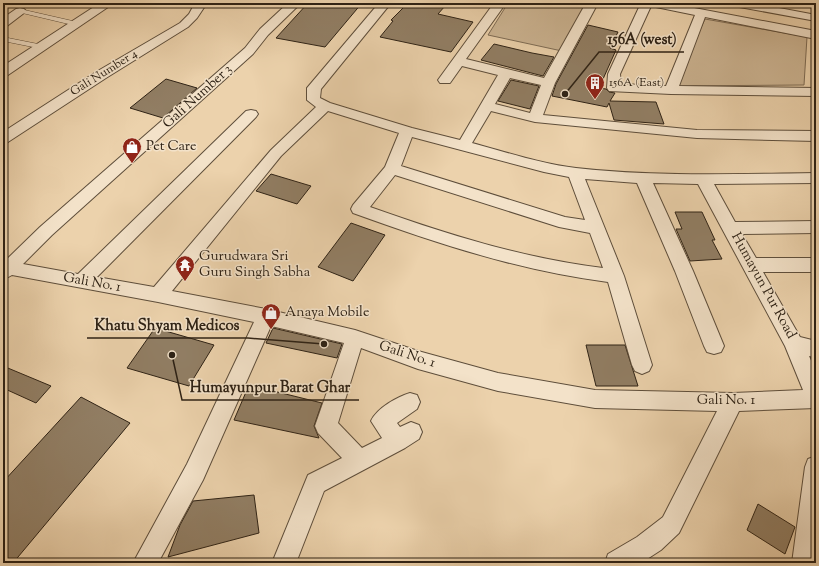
<svg xmlns="http://www.w3.org/2000/svg" width="819" height="566" font-family="'Sorts Mill Goudy',serif">
<style>
.green{fill:#ccb492;stroke:#7d6b54}
.building{fill:#917e64;stroke:#2e2215}
.lines{fill:none;stroke-linecap:round;stroke-linejoin:round}
.lane-casing{stroke:#5e4e3b;stroke-width:1}
.street-casing{stroke:#5e4e3b;stroke-width:2}
.lane{fill:#f3e2c9;fill-rule:evenodd}
.street{fill:#f3e2c9;fill-rule:evenodd}
.labels{text-anchor:middle;dominant-baseline:central;stroke-width:3;stroke-linejoin:round;paint-order:stroke}
.far-street-label{font-size:12px;fill:#2e2215;stroke:#f3e2c9}
.far-poi-label{font-size:12px;fill:#2e2215;stroke:#f3e2c9;text-anchor:start}
.street-label{font-size:14px;fill:#2e2215;stroke:#f3e2c9}
.poi-label{font-size:14px;fill:#2e2215;stroke:#f3e2c9;text-anchor:start}
.leader{fill:none;stroke:#2e2215;stroke-width:1.5}
.callout-dot{fill:#2e2215;stroke:#f3e2c9;stroke-width:1.5}
.callout-label{font-size:15px;text-anchor:middle;font-weight:bold;fill:#2e2215;stroke:#f3e2c9;stroke-width:3;stroke-linejoin:round;paint-order:stroke}
</style>
<rect width="100%" height="100%" fill="#ecd2ac"/>
<filter id="stains"><feTurbulence type="fractalNoise" baseFrequency=".005" numOctaves="4"/><feColorMatrix values="0 0 0 0 .2 0 0 0 0 .09 0 0 0 0 .02 0 0 0 .5 -.17"/></filter>
<radialGradient id="worn" r=".72"><stop offset=".6" stop-color="#630" stop-opacity="0"/><stop offset="1" stop-color="#630" stop-opacity=".3"/></radialGradient>
<!-- green -->
<path class="green" d="M508 3H587L562 51 488 35Z
M705 19 807 37 804 85 674 86Z"/>
<!-- building -->
<path class="building" d="M308 3H362L325 47 276 38Z
M408 3H430L445 6 438 14 473 22 451 52 380 37 393 21 391 20Z
M588 25 618 32 610 48 616 50 599 88 606 89 609 92 615 93 610 101 656 102 664 124 614 120 609 103 607 107 552 96 556 84Z
M494 44 532 53 554 57 543 76 481 60Z
M166 79 197 88 163 118 130 108Z
M511 80 539 86 530 109 498 101Z
M271 174 311 186 297 204 256 191Z
M675 212H702L715 240H712L722 259 690 261 676 229H682Z
M351 223 385 235 353 281 318 267Z
M155 328 214 345 189 386 127 368Z
M273 328 342 344 337 358 266 343Z
M586 345H625L638 386H596Z
M3 366 51 386 36 403 3 388Z
M249 385 322 403 314 426 319 438 234 420Z
M81 397 130 423 13 563H3V482Z
M254 495 259 533 168 557 180 525 193 501Z
M758 504 795 527 785 554 747 530Z"/>
<g class="lines">
<!-- lane casing -->
<g class="lane-casing">
<path id="lane" d="M20 9 77 22 80 24 77 26 18 12V10Z
M3 37 43 45 46 47 43 49 3 41Z"/>
</g>
<!-- street casing -->
<g class="street-casing">
<path id="street" d="M100 3H114L8 75 3 76V66Z
M195 3H207L197 18 188 27 106 78 8 142 3 144V132L96 72 180 23 189 14Z
M288 3H301L268 35 253 54 52 235 23 264 78 274 246 111 251 110 256 111 258 114 256 117 97 277 154 287 271 150 316 107 307 100V88L379 3H391L321 89 320 98 330 103 412 128 460 140 498 75 462 66 450 83H440L438 80 494 3H506L466 59 544 78 586 3H598L555 83 543 115 697 130 816 131V141L697 138 535 122 491 111 472 143C506 152 541 164 576 168 655 177 736 174 816 173V183L714 184 735 222 816 221V233L742 234 756 258H816V272H763L800 337 816 341V357L809 356 816 372V408L739 411 679 533 661 550 641 563H605L608 554 637 537 663 517 717 411 595 408 498 391 418 369 361 348 338 423 362 448 382 438 371 421C377 408 397 397 410 393L417 395 420 402 417 409 397 423 400 427 411 422 419 425 422 432 419 439 405 448 324 491 296 563H272L308 475 342 458 318 433 315 426 344 343 271 326 203 480 158 563H133L187 464 254 322 158 302 12 275 3 280V260L5 261 40 227 245 48 260 29ZM510 78 541 85 530 113 495 104ZM328 111 399 133 385 167 353 205 351 209 353 213C436 243 520 271 608 282L632 365 635 371 642 374 649 371 652 365 624 276 585 179 637 183 675 271 704 346 707 352 714 354 721 352 724 346 693 271 653 183 698 184 785 346 803 390 733 393 595 390 498 373 418 351 355 330 266 309 172 291 281 156ZM412 137 544 172 569 177 585 220 565 217 401 166ZM395 175 559 227 590 233 603 268C522 258 446 234 370 207Z
M641 3H668L816 31V39L705 17 679 86 816 88V96L671 94 609 91 607 88 608 74ZM651 6 695 15 666 86 621 84 620 74Z
M728 3H753L816 15V21L734 6Z
M20 8 24 9 26 11 24 13 7 26 3 28V18L16 9Z
M816 456V563H792L805 467 808 459Z"/>
</g>
<!-- lane -->
<use href="#lane" class="lane"/>
<!-- street -->
<use href="#street" class="street"/>
</g>
<!-- icons -->
<defs>
<g id="building-pin" transform="scale(1)"><path d="M0 17L-7.5 6A9.5 9.5 0 1 1 7.5 6Z" fill="#8f2418" stroke="#f3e2c9"/><path d="M-4-6H4V6H1V3H-1V6H-4ZM-2.5-4.3h1.7v1.8h-1.7ZM.8-4.3h1.7v1.8H.8ZM-2.5-1h1.7V.8h-1.7ZM.8-1h1.7V.8H.8Z" fill="#fff"/></g>
<g id="shop-pin" transform="scale(1)"><path d="M0 17L-7.5 6A9.5 9.5 0 1 1 7.5 6Z" fill="#8f2418" stroke="#f3e2c9"/><path d="M-5-2.5h2.3a2.7 3.5 0 0 1 5.4 0H5L5.5 6h-11ZM-1.5-2.5h3a1.5 2.3 0 0 0-3 0Z" fill="#fff"/></g>
<g id="temple-pin" transform="scale(1)"><path d="M0 17L-7.5 6A9.5 9.5 0 1 1 7.5 6Z" fill="#8f2418" stroke="#f3e2c9"/><path d="M0-6L5-2H3V0L6.5 2.5H4V6H1.5V3h-3V6H-4V2.5H-6.5L-3 0V-2H-5Z" fill="#fff"/></g>
</defs>
<g fill-rule="evenodd">
<use href="#building-pin" x="595" y="83"/>
<use href="#shop-pin" x="132" y="147"/>
<use href="#temple-pin" x="185" y="265"/>
<use href="#shop-pin" x="271" y="313"/>
</g>
<g class="labels">
<!-- far-street labels -->
<g class="far-street-label">
<text transform="translate(104 73) rotate(-32)">Gali Number 4</text>
</g>
<!-- far-poi labels -->
<g class="far-poi-label">
<text x="609" y="83">156A (East)</text>
</g>
<!-- street labels -->
<g class="street-label">
<text transform="translate(198 97) rotate(-42)">Gali Number 3</text>
<text transform="translate(92 283) rotate(10)">Gali No. 1</text>
<text transform="translate(763 286) rotate(61)">Humayun Pur Road</text>
<text transform="translate(407 355) rotate(18)">Gali No. 1</text>
<text x="726" y="401">Gali No. 1</text>
</g>
<!-- poi labels -->
<g class="poi-label">
<text x="146" y="147">Pet Care</text>
<text x="199" y="257">Gurudwara Sri<tspan x="199" dy="16">Guru Singh Sabha</tspan></text>
<text x="285" y="313">Anaya Mobile</text>
</g>
</g>
<!-- callouts -->
<path class="leader" d="M565 94L599 52H684M324 344L248 338H87M172 355L182 400H359"/>
<g class="callout-dot">
<circle cx="565" cy="94" r="4"/>
<circle cx="324" cy="344" r="4"/>
<circle cx="172" cy="355" r="4"/>
</g>
<g class="callout-label">
<text x="642" y="44">156A (west)</text>
<text x="167" y="330">Khatu Shyam Medicos</text>
<text x="270" y="392">Humayunpur Barat Ghar</text>
</g>
<!-- margin -->
<rect width="819" height="566" fill="none" stroke="#ecd2ac" stroke-width="16"/>
<rect x="4" y="4" width="811" height="558" fill="none" stroke="#2e2215" stroke-width="2"/>
<rect x="8" y="8" width="803" height="550" fill="none" stroke="#2e2215"/>
<rect width="100%" height="100%" filter="url(#stains)"/>
<rect width="100%" height="100%" fill="url(#worn)"/>
</svg>
